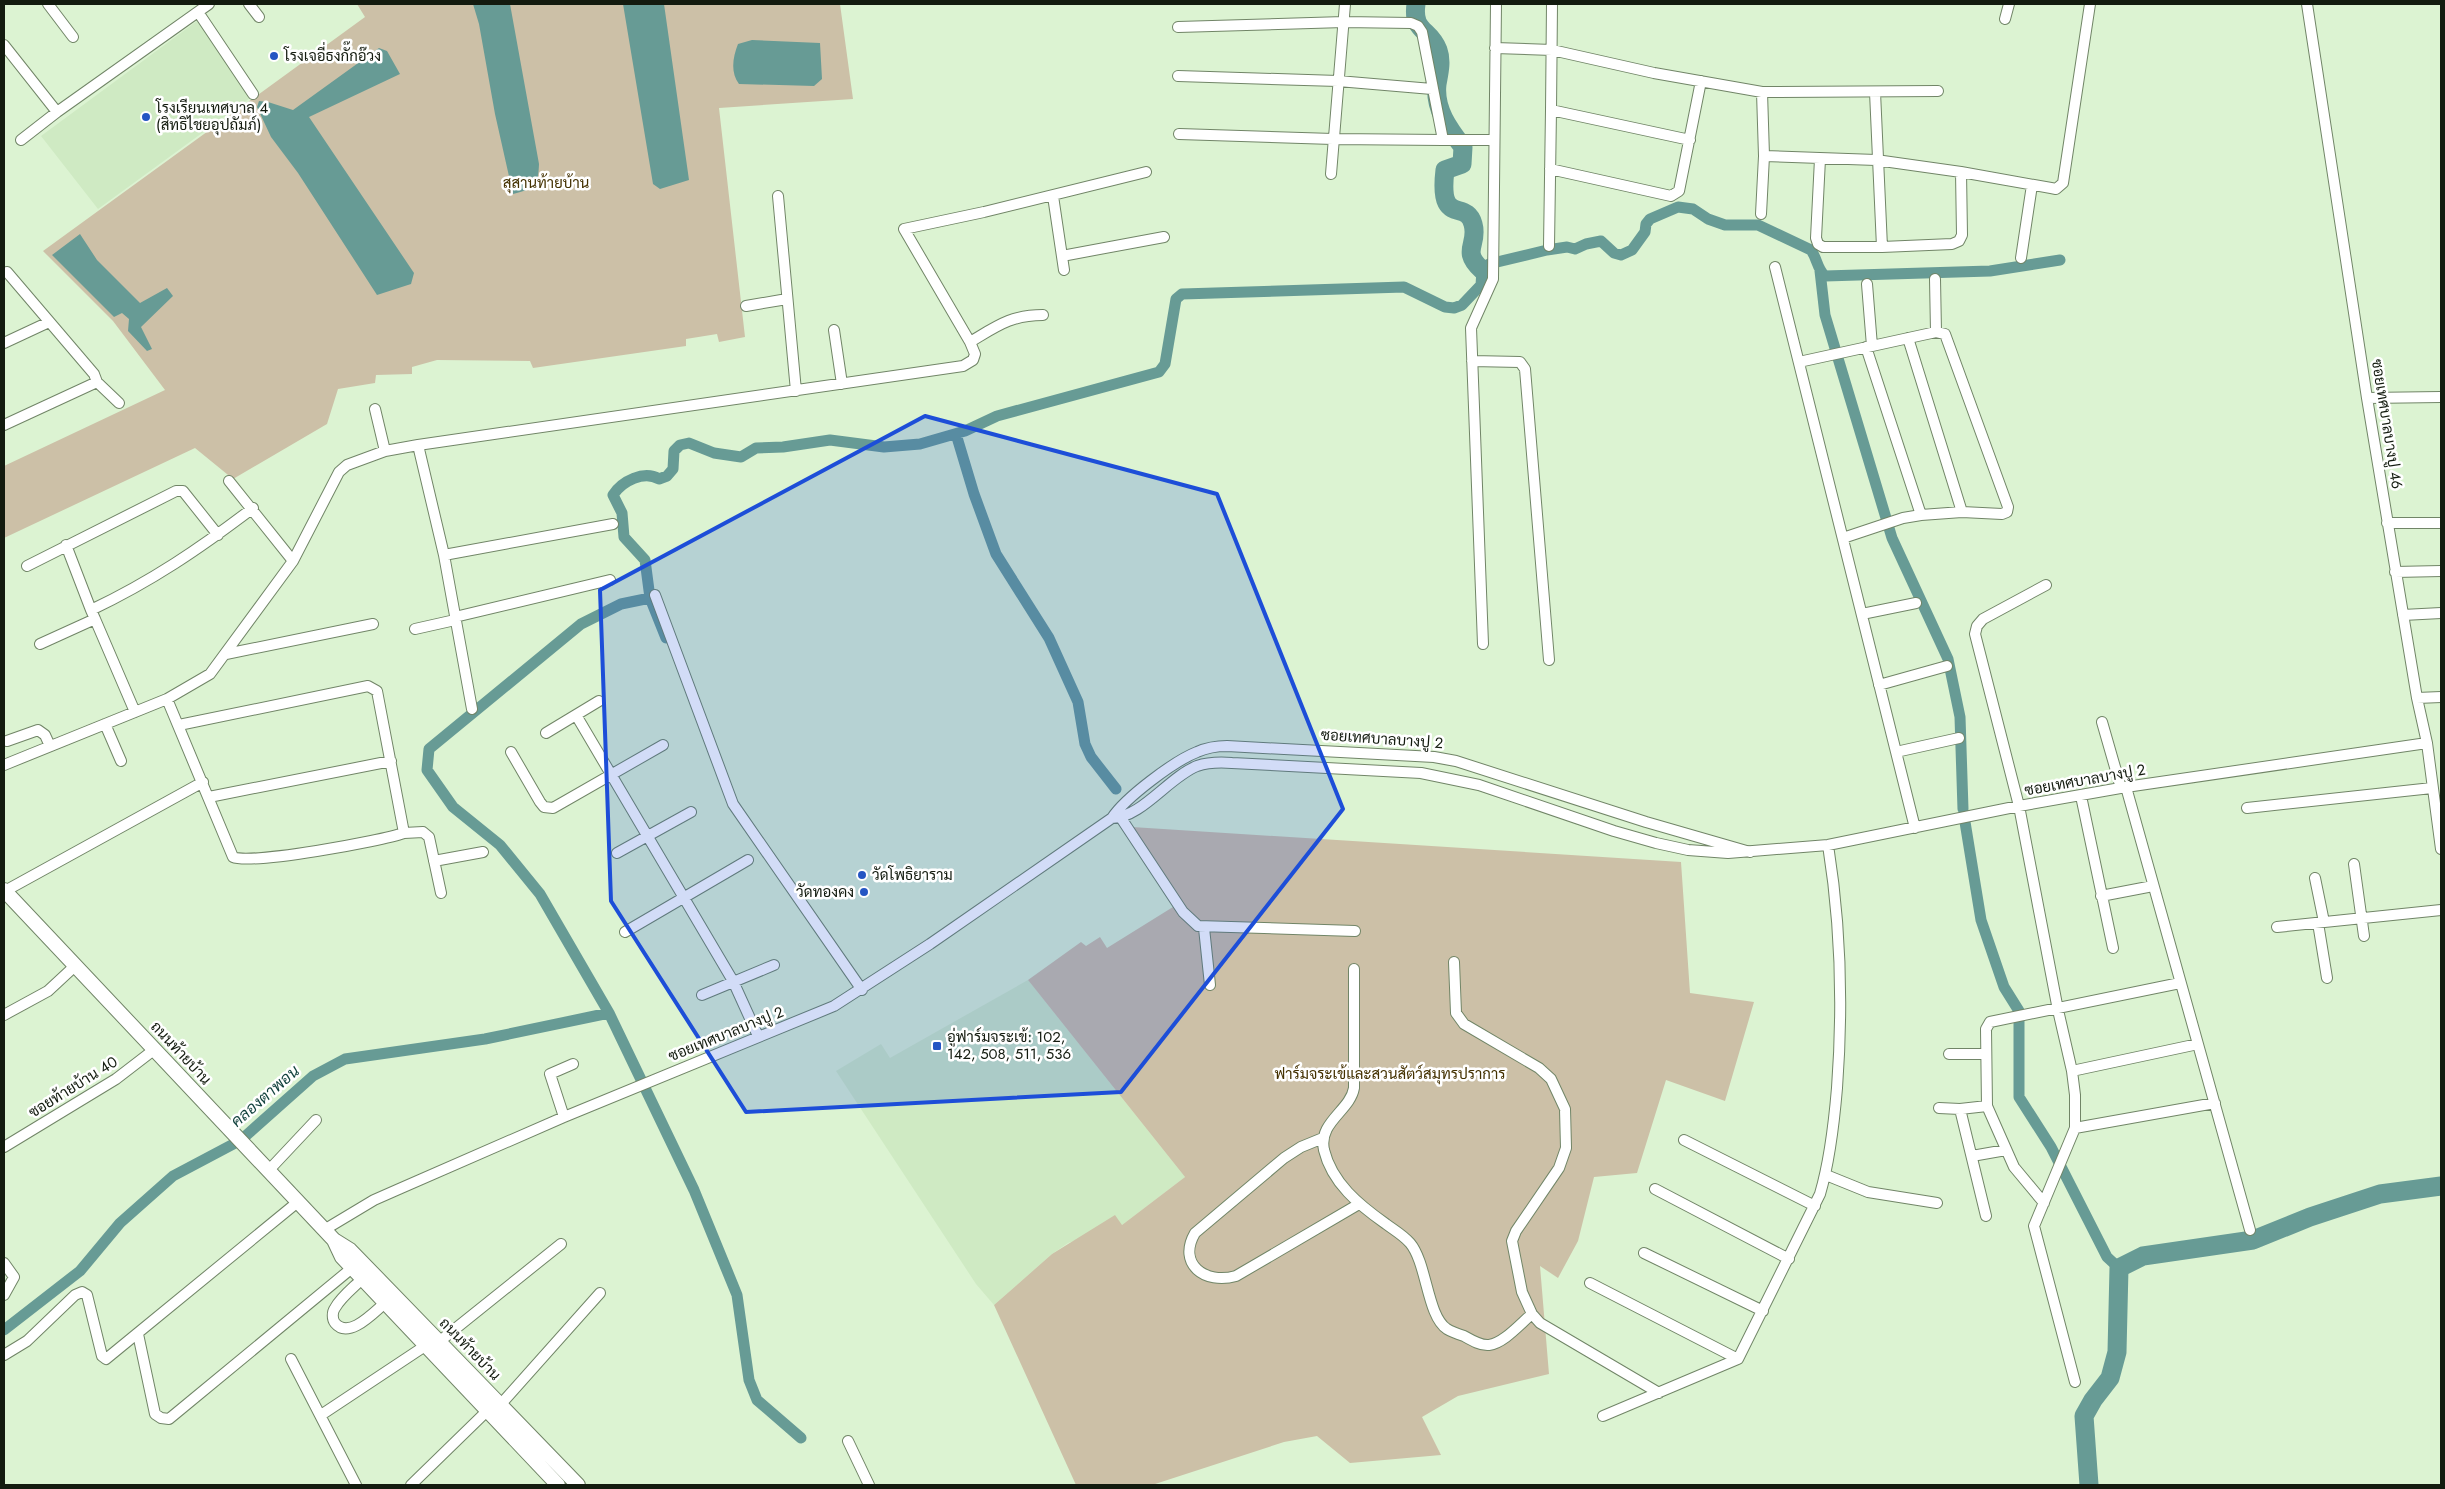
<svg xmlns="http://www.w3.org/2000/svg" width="2445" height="1489" font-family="Jost,Sarabun,sans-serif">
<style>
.built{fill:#cfeac3}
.green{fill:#ccc0a7}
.water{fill:#679b95}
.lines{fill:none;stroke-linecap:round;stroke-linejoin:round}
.canal{stroke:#679b95;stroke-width:11}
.river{stroke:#679b95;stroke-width:19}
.street-casing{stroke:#718567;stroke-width:12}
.secondary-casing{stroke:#718567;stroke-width:16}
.street{stroke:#fff;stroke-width:10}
.secondary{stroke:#fff;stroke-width:14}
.marked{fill:#1d4ed8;fill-opacity:0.2;stroke:#1d4ed8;stroke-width:4;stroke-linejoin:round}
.poi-dot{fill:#2455c3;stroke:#fff;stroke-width:2}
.labels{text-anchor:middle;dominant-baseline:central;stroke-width:5;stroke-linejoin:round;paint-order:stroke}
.poi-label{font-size:15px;fill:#131b0f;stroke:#fff;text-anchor:start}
.park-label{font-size:15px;fill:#443100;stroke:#fff}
.street-label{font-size:15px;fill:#131b0f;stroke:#fff}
.water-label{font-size:16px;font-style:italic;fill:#0f3f3b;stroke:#fff}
</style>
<rect width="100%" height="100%" fill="#dcf3d2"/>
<!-- built -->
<path class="built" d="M197 21 250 98 98 209 41 136Z
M1028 980 1185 1177 1122 1225 1068 1243 1052 1254 994 1305 976 1284 836 1071 881 1044 890 1058Z"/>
<!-- green -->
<path class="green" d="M357 4H840L853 99 719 108 745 337 719 342 717 334 686 339V346L533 368 530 361 437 360 412 367V374L376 375 375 383 338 389 327 424 233 479 195 448 4 538V466L165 390 113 321 43 251 365 17Z
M1132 827 1681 862 1690 993 1754 1002 1725 1101 1666 1080 1637 1173 1594 1177 1578 1241 1558 1278 1540 1266 1549 1374 1458 1396 1422 1417 1441 1455 1350 1463 1317 1436 1284 1442 1152 1485H1076L994 1305 1052 1254 1115 1215 1122 1225 1185 1177 1028 980 1081 942 1086 946 1100 937 1107 948 1181 902Z"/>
<!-- water -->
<path class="water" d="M473 4H510L539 164C538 187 535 188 513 194L495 114 479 24Z
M623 4H664L689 180 660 189 653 184Z
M752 40 820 43 822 79 814 86 739 84C730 72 733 57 738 44Z
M379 48 387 51 400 74 309 117 414 273 411 284 377 295 298 173 271 137 257 107 259 101 268 102 293 110Z
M80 234 97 260 140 303 167 288 173 296 141 327 152 349 147 351 128 331 129 319 122 313 114 317 52 255Z"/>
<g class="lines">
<!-- canal -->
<path class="canal" d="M1820 271 1825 315 1892 538 1948 659 1960 717 1963 809
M956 434 974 494 996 554 1049 638 1078 702 1085 744 1091 757 1116 789
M650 598 621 604 581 624 429 749 427 770 453 807 500 845 540 894 609 1013 694 1190 737 1295 749 1380 757 1400 801 1438
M666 638 650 598 645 560 624 537 622 513 613 495C622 481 644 470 659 479L667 476 673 469 674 451 680 445 689 443 714 453 741 457 756 448 783 447 830 440 884 447 920 444 965 431 997 416 1159 372 1165 364 1176 299 1182 294 1404 287 1445 307 1454 308 1462 305 1481 285 1482 270 1489 264 1547 250 1567 247 1575 249 1586 244 1601 241 1614 253 1621 255 1632 250 1645 232 1646 224 1650 219 1678 207 1693 209 1708 219 1725 225H1758L1811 250C1817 258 1817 269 1825 276L1990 271 2060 260
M1965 822 1981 920 2004 987 2019 1011V1097L2051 1147 2107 1257 2119 1268
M4 1330 80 1271 120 1223 173 1176 241 1140 313 1076 345 1059 485 1039 609 1013"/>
<!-- river -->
<path class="river" d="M1416 4C1412 33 1430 28 1438 50 1442 61 1439 73 1437 84 1434 109 1449 129 1463 147L1462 164 1445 170C1438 228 1466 198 1473 224 1479 245 1460 250 1482 270
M2089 1485 2084 1416 2093 1400 2110 1378 2117 1352 2119 1268 2143 1256 2253 1240 2310 1217 2380 1194 2441 1186"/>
<!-- street casing -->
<g class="street-casing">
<path id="street" d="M48 4 73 37
M249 4 259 17
M2307 4 2367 398 2417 698 2427 743 2441 849
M198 12 253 94
M2005 19 2009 4
M1178 27 1344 22 1411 23 1418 26 1422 32 1443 140H1493
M4 45 57 112
M1495 48 1552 50 1654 73 1762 92 1938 91
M1178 76 1338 81 1432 89
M1762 92 1764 156 1876 160 1961 172
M1875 92 1882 247 1952 244 1959 241 1962 235 1961 172 2051 188 2056 189 2063 183 2090 4
M1551 110 1552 4
M1179 134 1333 139 1443 140
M21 140 57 112 209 4
M1820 159 1816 238 1818 244 1823 247H1882
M1550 169 1671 196 1679 191 1701 81
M1331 174 1345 4
M778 196 796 391
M1053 196 1064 270
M1761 214 1764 156
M1549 246 1551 110 1690 140
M1062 256 1164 237
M2021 258 2032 185
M1775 267 1915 828
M7 272 94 374 97 382 119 403
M1935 279 1936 332
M1867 284 1872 346
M746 306 787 299
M834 330 842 384
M1908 338 1962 512
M970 342C997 326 1011 315 1043 315
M4 343 49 322
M1866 347 1921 515
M1472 361 1520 362 1525 369 1549 660
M1799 362 1936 332 1945 334 2008 507 2007 512 2002 514 1962 512 1921 515 1903 518 1843 538
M2367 398 2441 397
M375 409 385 451
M4 425 97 382
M418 445 444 555 472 709
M229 481 293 561
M2387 523H2441
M66 545 91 610
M444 555 613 524
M27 566 176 491H183L218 535
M2395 572 2441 571
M2046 585 1983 619 1977 626 1975 634 2019 806 2058 1010 2072 1071 2075 1095V1128L2034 1226 2075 1382
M655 595 733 804 862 990
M1862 614 1916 603
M2403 615 2441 613
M455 617 610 580
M95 619 135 712
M415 629 455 620
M40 644 95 619 91 610C152 581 199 549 253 508
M1483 644 1471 328 1493 279 1496 4
M226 654 373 624
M1879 685 1947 666
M2417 698 2441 697
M167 699 233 857C251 865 381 841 404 833L377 691 368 686 179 725
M576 715 733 981 758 1036
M2102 722 2121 788
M105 724 121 761
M546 733 599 701
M7 741 38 730 45 735 50 746
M511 752 540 802 544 807 553 808 663 745
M1896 752 1959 738
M4 765 167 699 210 674 293 561 339 472 347 465 385 451 418 445 963 366 973 360 975 354 970 342 904 229 984 212 1146 172
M2126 787 2250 1230
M2081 796 2113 948
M209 797 391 761
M2247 808 2432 788
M1112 818C1141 818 1169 777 1197 766 1209 762 1220 762 1232 763L1421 773 1479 785 1614 831 1656 843 1688 850 1728 853 1828 845 2019 806 2126 787 2427 743
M1121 818 1183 912 1198 926 1355 931
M404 833 423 832 429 837 441 893
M617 853 691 812
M434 861 483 852
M2354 864 2364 936
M2315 878 2324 922
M5 891 203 782
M2101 896 2153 886
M2318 923 2327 978
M2277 927 2441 910
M1204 928 1210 985
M625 932 748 860
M1454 962 1456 1013 1464 1024 1539 1068 1551 1079 1565 1109 1566 1148 1559 1168 1516 1231 1512 1241 1522 1292 1532 1314 1540 1323 1659 1393
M1354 969V1088C1350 1111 1318 1122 1324 1150 1332 1183 1359 1205 1386 1224 1394 1230 1403 1235 1410 1243 1427 1263 1427 1316 1447 1329 1452 1332 1458 1334 1464 1336 1471 1340 1481 1346 1489 1345 1504 1343 1520 1324 1532 1314
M702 995 774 965
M4 1015 48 991 76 965
M1949 1054H1986
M2072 1071 2198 1044
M1987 1106 1986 1029 1990 1022 2180 983
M1939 1108 1960 1109
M564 1117 550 1074 573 1064
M2075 1128 2215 1103
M1323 1138 1301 1147 1284 1158 1195 1233C1177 1264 1205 1285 1236 1276L1359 1204
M1684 1140 1815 1206
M4 1147 116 1079 155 1049
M1972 1156 2006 1150
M269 1170 316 1120
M1826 1175 1868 1192 1937 1203
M1655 1189 1789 1259
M1986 1216 1960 1109 1987 1106 2014 1167 2044 1203
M324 1230 374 1200 399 1189 564 1117 834 1006 930 944 1112 818C1125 798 1174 761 1197 752 1206 748 1216 746 1227 746L1434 757 1456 761 1646 822 1750 852
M1644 1253 1763 1311
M4 1263 14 1277 4 1295
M362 1279C353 1288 341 1297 335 1308 332 1312 332 1319 335 1323 349 1340 374 1312 385 1303
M1590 1283 1738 1359
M138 1334 155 1414 161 1418 169 1419 352 1268
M440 1341 561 1244
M4 1355 27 1341 75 1295 82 1292 87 1295 102 1356 106 1359 299 1201
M291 1359 356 1485
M501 1404 600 1293
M321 1415 425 1346
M1603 1416 1738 1359 1820 1194C1830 1160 1834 1124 1837 1088 1843 1007 1841 926 1828 845
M848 1441 869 1485
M411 1485 487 1411"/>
</g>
<!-- secondary casing -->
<g class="secondary-casing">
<path id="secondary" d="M4 890 334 1240 350 1250 578 1485
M334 1240 342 1257 558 1485"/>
</g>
<!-- street -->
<use href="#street" class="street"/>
<!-- secondary -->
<use href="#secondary" class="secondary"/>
</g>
<!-- marked area -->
<path class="marked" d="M925 416 1217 494 1343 809 1121 1092 746 1112 611 901 600 590Z"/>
<!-- markers -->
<g class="poi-dot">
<circle cx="274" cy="56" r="5"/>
<circle cx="146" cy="117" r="5"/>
<circle cx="862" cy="875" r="5"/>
<circle cx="864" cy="892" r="5"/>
<rect x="932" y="1041" width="10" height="10" rx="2.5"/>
</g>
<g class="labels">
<!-- poi labels -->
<g class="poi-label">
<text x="284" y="56">โรงเจอี่ธงกั๊กอ๊วง</text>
<text x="156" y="108">โรงเรียนเทศบาล 4<tspan x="156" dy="17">(สิทธิไชยอุปถัมภ์)</tspan></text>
<text x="872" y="875">วัดโพธิยาราม</text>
<text x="854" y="892" text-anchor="end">วัดทองคง</text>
<text x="947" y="1037">อู่ฟาร์มจระเข้: 102,<tspan x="947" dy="17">142, 508, 511, 536</tspan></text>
</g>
<!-- park labels -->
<g class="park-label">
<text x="546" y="183">สุสานท้ายบ้าน</text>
<text x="1390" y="1074">ฟาร์มจระเข้และสวนสัตว์สมุทรปราการ</text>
</g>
<!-- street labels -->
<g class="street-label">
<text transform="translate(2387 424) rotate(81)">ซอยเทศบาลบางปู 46</text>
<text transform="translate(1382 739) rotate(4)">ซอยเทศบาลบางปู 2</text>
<text transform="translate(2085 780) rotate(-10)">ซอยเทศบาลบางปู 2</text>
<text transform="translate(726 1034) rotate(-22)">ซอยเทศบาลบางปู 2</text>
<text transform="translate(181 1053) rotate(47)">ถนนท้ายบ้าน</text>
<text transform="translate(73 1087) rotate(-32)">ซอยท้ายบ้าน 40</text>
<text transform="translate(470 1349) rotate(46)">ถนนท้ายบ้าน</text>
</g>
<!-- water labels -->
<g class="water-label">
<text transform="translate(265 1096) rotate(-41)">คลองตาพอน</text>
</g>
</g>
<!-- border -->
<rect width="2445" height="1489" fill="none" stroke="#131b0f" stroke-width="10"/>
</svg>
